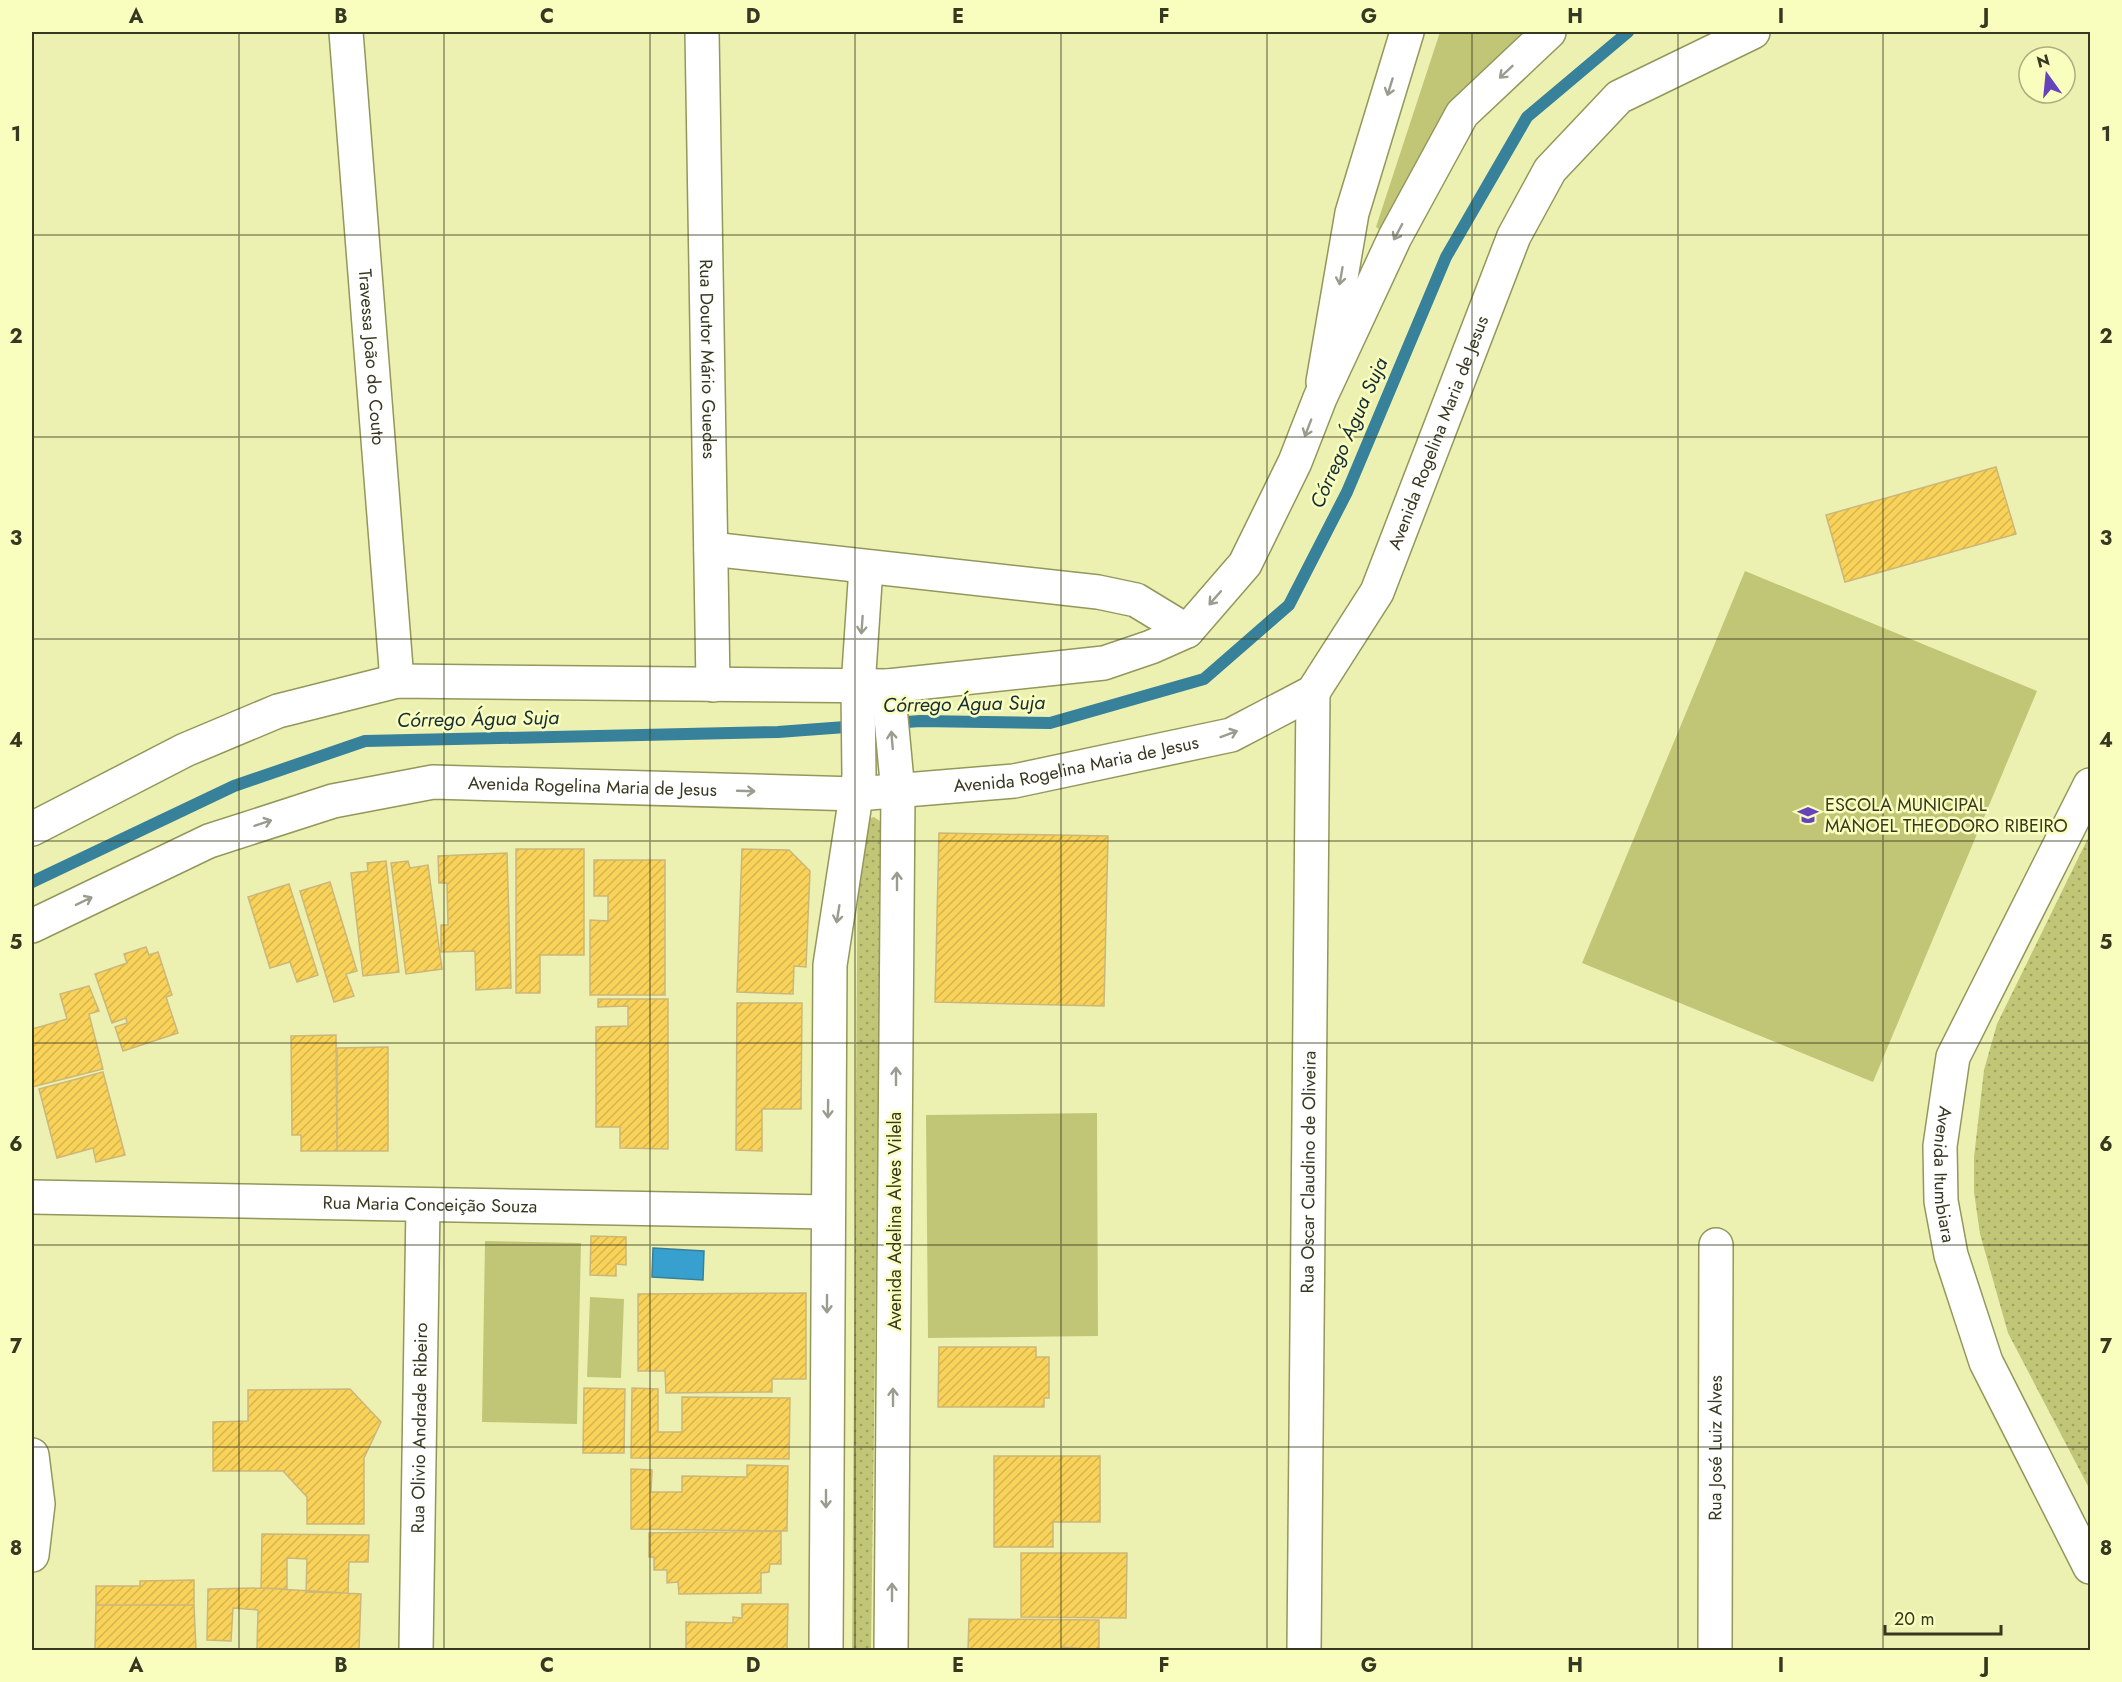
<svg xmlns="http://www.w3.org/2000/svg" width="2122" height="1682" font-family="Jost,sans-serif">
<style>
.grass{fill:url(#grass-dots)}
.park{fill:#c1c677}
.water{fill:#38a0ce;stroke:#37819a;stroke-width:1.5}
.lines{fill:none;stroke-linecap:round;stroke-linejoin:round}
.stream{stroke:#37819a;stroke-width:12}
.building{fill:url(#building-hatch);stroke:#ccb77b;stroke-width:1.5}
.street-casing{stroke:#93975b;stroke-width:36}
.secondary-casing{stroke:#93975b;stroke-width:36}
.street{stroke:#fff;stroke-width:33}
.secondary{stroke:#fff;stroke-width:33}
.oneway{stroke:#9a9c8f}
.grid{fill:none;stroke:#36381f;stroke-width:1.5;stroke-opacity:0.55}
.labels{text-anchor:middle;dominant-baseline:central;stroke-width:5;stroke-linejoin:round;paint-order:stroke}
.street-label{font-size:18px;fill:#36381f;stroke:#f9febe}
.poi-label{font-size:18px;fill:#36381f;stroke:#f9febe;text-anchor:start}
.water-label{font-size:20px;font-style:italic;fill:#162c37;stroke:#f9febe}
.neatline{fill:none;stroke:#36381f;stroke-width:2}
.grid-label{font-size:20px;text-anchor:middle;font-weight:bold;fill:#36381f}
</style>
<defs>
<pattern id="grass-dots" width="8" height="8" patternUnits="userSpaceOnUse" patternTransform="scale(1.5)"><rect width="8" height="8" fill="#c1c677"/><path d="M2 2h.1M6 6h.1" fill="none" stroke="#9ea261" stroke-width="1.8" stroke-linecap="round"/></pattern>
<pattern id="building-hatch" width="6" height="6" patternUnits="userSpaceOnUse" patternTransform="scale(1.5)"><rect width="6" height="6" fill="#f8d259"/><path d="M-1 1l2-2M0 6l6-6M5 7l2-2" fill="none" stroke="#d5b54d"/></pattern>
</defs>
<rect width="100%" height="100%" fill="#ecf1b1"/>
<!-- grass -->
<path class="grass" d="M874 817 881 822 882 827 871 1650H852L858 822Z
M2090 834V1490L2008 1333 1980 1234 1974 1192V1157L1984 1070 1997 1024Z"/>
<!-- park -->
<path class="park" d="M1440 32H1538L1386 234 1376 227Z
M1745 571 2037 691 1873 1082 1582 963Z
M1097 1113 1098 1336 928 1338 926 1115Z
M485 1241 581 1243 577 1424 482 1422Z
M590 1297 624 1299 621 1378 587 1377Z"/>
<!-- water -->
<path class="water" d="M653 1248 704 1251 703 1280 652 1277Z"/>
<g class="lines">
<!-- stream -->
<path class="stream" d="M894 723 920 721 1050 723 1204 679 1289 605 1347 492 1446 257 1527 117 1628 32
M32 882 234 786 365 741 778 732 859 726"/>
</g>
<!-- building -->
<path class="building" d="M1996 467 2016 534 1845 582 1826 515Z
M939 833 1108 836 1104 1006 935 1002Z
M516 849H584V955H540V993H516Z
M742 849 789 850 810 871 806 967 794 966 793 994 737 992Z
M507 853 511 988 476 990 475 951 441 952V925H448L447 883H439L438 856Z
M594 860H665V995H590V920L608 921V896H594Z
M386 861 399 972 363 976 351 873 368 871 367 863Z
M408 861 410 868 428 865 442 969 406 974 391 863Z
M330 882 357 971 346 974 354 996 334 1002 300 891Z
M289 884 318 975 297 982 290 962 270 968 248 897Z
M146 947 149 955 158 952 172 995 166 997 178 1033 123 1051 115 1027 127 1023 126 1018 112 1023 95 974 127 963 124 954Z
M89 986 99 1011 89 1014 103 1069 32 1087V1029L67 1019 60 994Z
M598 999H668V1149L620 1148V1127H596V1027L628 1026V1006L598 1007Z
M737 1003H802L801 1109H762V1151L736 1150Z
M336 1035 337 1151H301V1135H292L291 1036Z
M388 1047V1151H337V1048Z
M103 1072 125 1155 96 1162 93 1148 57 1158 39 1089Z
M591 1236 626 1237V1265L616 1264V1276L590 1275Z
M806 1293V1379H772V1392L666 1393 665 1371H638V1294Z
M939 1347H1036V1357H1049V1398H1044V1407H938Z
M584 1388 625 1389 624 1453H583Z
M632 1388 658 1389V1432H682V1397L790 1398 789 1459 631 1458Z
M350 1389 381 1422 364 1458V1524H307V1497L283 1471H213V1422L248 1421V1390Z
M994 1456H1100V1522H1053V1547H994Z
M747 1465 788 1466 787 1531 631 1529V1469L652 1470 651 1492H682V1476L747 1477Z
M781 1531V1564H770L769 1572 761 1573V1593L679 1594 678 1582 667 1583V1570H654V1557H649V1533Z
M262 1534 369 1535 368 1562H349L348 1593 306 1592 307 1559 287 1558V1589L261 1588Z
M1021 1553H1127L1126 1618 1021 1617Z
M194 1580V1605H96V1586H140V1581Z
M261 1588 361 1594 359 1650H257L258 1610 233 1608 231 1641 207 1640 208 1589Z
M742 1604H788L787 1650H686V1622L733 1623V1617L742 1618Z
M96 1605H194L196 1650H95Z
M969 1619 1099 1620V1650L1063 1647V1650H968Z"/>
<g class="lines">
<!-- street casing -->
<g class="street-casing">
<g id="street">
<path id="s1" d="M346 32 397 681"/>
<path id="s2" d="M702 32 713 685"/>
<path d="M1323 382 1352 213 1407 32"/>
<path d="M711 549 1098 592 1136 600 1187 631"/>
<path d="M858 687 866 567"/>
<path id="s3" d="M2090 785 1953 1057 1940 1146 1941 1201 1951 1255 1986 1362 2090 1567"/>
<path id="s4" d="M32 1197 827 1212"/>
<path d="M32 1455 38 1504 32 1555"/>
<path id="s5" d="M416 1650 423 1205"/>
<path id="s6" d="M1304 1650 1313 692"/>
<path id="s7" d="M1715 1650 1716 1245"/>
</g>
</g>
<!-- secondary casing -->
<g class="secondary-casing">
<g id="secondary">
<path d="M888 686 898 792 891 1650"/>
<path d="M32 829 185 750 278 711 397 681 888 686 1104 663 1151 647 1187 631 1245 564 1295 462 1320 398 1395 237 1462 114 1549 32"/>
<path id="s8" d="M32 926 209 841 333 801 433 782 857 794 1014 781 1231 735 1313 692 1377 592 1514 236 1550 170 1619 97 1753 32"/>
<path d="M826 1650 830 965 859 776 858 687"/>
</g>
</g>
<!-- street -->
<use href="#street" class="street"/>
<!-- secondary -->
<use href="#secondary" class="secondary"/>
</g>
<!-- one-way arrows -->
<defs><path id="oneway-shaft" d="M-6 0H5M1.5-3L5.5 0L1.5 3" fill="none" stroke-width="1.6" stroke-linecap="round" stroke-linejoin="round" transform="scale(1.5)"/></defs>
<g class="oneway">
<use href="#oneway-shaft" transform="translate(1506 72) rotate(137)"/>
<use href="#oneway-shaft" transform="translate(1390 87) rotate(107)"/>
<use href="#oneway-shaft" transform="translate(1398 232) rotate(118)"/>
<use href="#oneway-shaft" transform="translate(1341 276) rotate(100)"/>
<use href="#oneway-shaft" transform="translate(1308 428) rotate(111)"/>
<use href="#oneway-shaft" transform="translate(1215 598) rotate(131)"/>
<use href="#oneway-shaft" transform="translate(862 625) rotate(94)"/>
<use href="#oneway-shaft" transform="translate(1229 734) rotate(-20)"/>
<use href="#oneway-shaft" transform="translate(892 740) rotate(-95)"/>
<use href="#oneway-shaft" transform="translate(746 791) rotate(2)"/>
<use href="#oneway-shaft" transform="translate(263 823) rotate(-18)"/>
<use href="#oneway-shaft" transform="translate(897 881) rotate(-90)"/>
<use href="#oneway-shaft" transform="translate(84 901) rotate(-26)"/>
<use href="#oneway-shaft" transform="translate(838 914) rotate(99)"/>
<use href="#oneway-shaft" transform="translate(896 1076) rotate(-90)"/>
<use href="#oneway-shaft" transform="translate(828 1109) rotate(91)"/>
<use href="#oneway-shaft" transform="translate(827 1304) rotate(90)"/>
<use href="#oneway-shaft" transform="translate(893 1397) rotate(-90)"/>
<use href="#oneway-shaft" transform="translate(826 1499) rotate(90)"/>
<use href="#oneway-shaft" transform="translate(892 1592) rotate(-90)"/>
</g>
<!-- grid -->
<path class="grid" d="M239 32V1650M444 32V1650M650 32V1650M855 32V1650M1061 32V1650M1267 32V1650M1472 32V1650M1678 32V1650M1883 32V1650M32 235H2090M32 437H2090M32 639H2090M32 841H2090M32 1043H2090M32 1245H2090M32 1447H2090"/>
<!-- icons -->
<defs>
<g id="school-bare" transform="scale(1.62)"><path d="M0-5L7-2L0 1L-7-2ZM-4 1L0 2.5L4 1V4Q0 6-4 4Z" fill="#6543bb" stroke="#f9febe" stroke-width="2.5" paint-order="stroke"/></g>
</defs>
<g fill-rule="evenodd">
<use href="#school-bare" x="1808" y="815"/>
</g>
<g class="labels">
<!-- street labels -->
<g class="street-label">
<text stroke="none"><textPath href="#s1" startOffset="326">Travessa João do Couto</textPath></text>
<text stroke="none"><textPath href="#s2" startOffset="327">Rua Doutor Mário Guedes</textPath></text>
<text stroke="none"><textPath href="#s8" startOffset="1614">Avenida Rogelina Maria de Jesus</textPath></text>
<text stroke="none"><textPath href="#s8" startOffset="1074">Avenida Rogelina Maria de Jesus</textPath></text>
<text stroke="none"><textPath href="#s8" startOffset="588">Avenida Rogelina Maria de Jesus</textPath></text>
<text stroke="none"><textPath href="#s6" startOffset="478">Rua Oscar Claudino de Oliveira</textPath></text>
<text stroke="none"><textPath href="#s3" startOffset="423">Avenida Itumbiara</textPath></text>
<text stroke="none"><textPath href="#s4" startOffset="398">Rua Maria Conceição Souza</textPath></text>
<text transform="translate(895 1221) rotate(-90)">Avenida Adelina Alves Vilela</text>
<text stroke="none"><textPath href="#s5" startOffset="222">Rua Olivio Andrade Ribeiro</textPath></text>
<text stroke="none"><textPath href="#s7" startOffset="202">Rua José Luiz Alves</textPath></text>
</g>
<!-- poi labels -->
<g class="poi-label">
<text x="1825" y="805">ESCOLA MUNICIPAL<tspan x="1825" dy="21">MANOEL THEODORO RIBEIRO</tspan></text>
</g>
<!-- water labels -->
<g class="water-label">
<text transform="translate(1349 433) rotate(-66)">Córrego Água Suja</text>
<text transform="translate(964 704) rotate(-1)">Córrego Água Suja</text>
<text transform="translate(478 719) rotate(-1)">Córrego Água Suja</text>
</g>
</g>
<!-- border -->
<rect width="2122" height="1682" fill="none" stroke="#f9febe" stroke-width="66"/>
<!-- north arrow -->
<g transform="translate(2047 75) rotate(345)"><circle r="28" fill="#f9febe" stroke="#abaf7e" stroke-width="1.5"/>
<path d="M0-4.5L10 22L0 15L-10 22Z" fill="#6543bb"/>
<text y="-9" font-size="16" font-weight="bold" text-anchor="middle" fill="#36381f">N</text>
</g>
<!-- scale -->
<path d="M1885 1625v9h116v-9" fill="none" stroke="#36381f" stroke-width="3"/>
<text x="1894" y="1625" font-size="18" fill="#36381f" stroke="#f9febe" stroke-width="4.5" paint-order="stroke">20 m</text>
<rect x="33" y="33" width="2056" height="1616" class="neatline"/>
<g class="grid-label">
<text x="136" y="23">A</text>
<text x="341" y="23">B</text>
<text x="547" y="23">C</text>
<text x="753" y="23">D</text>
<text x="958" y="23">E</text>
<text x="1164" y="23">F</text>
<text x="1369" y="23">G</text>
<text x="1575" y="23">H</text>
<text x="1781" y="23">I</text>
<text x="1986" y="23">J</text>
<text x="16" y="141">1</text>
<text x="2106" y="141">1</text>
<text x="16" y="343">2</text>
<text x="2106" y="343">2</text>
<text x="16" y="545">3</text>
<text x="2106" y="545">3</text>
<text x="16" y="747">4</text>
<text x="2106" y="747">4</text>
<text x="16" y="949">5</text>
<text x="2106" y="949">5</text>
<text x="16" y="1151">6</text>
<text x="2106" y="1151">6</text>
<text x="16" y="1353">7</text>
<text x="2106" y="1353">7</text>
<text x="16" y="1555">8</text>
<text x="2106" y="1555">8</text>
<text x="136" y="1672">A</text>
<text x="341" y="1672">B</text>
<text x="547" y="1672">C</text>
<text x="753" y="1672">D</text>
<text x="958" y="1672">E</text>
<text x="1164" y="1672">F</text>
<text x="1369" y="1672">G</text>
<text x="1575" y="1672">H</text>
<text x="1781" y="1672">I</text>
<text x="1986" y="1672">J</text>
</g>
</svg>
